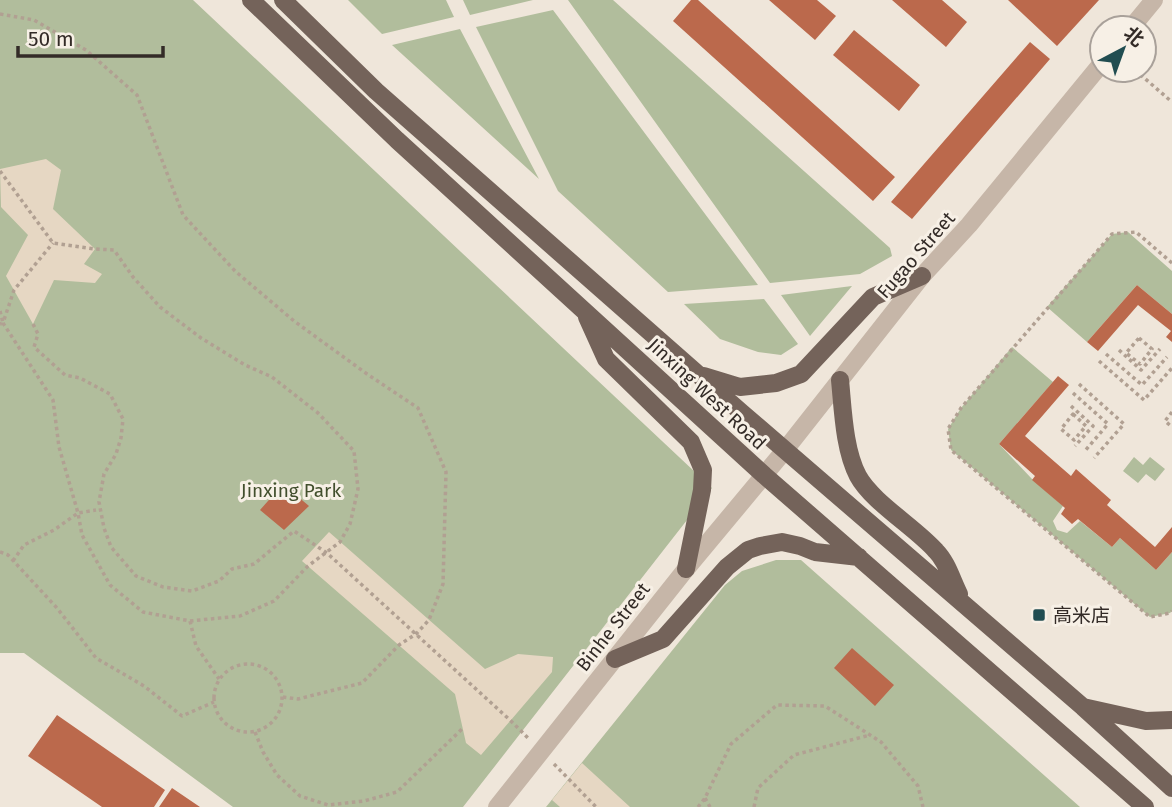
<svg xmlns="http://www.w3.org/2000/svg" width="1172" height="807" font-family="'Fira Sans','Noto Sans SC',sans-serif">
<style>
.green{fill:#b1bd9c}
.plaza{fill:#e6d7c3}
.building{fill:#bb694c}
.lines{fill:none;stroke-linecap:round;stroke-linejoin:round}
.path{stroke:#b1a092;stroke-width:3.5;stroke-dasharray:3.5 3.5;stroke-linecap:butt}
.tertiary{stroke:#c6b6a8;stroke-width:18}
.primary{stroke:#74635a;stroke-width:18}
.poi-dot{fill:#214d51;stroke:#f7f0e6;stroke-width:2.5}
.labels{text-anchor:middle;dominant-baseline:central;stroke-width:6;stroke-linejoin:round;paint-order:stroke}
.street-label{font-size:19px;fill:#332b27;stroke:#f7f0e6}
.park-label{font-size:19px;fill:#424f2d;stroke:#f7f0e6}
.poi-label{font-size:19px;fill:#332b27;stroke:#f7f0e6;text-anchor:start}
</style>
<rect width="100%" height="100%" fill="#efe6da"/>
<!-- green -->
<path class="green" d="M0 0H193L712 488 463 807H233L24 653H0Z
M348 0H446L454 17 382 34Z
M463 0H533L470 15Z
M568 0H613L890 248 892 256 860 274 770 283Z
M553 10 758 285 668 292 558 191 476 27Z
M460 29 539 179 392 45Z
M1128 232 1172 271V314L1137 285 1087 342 1047 307 1112 234Z
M852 286 810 336 781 295Z
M764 299 798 344 781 355 758 352 720 339 684 304Z
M1012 347 1053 382 999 444 1032 479 1063 506 1053 521 1057 530 1067 533 1080 521 1112 547 1120 538 1156 570 1172 552V611L1170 613 1150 617 951 450 948 429 961 408Z
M1134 457 1143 465 1150 457 1165 469 1155 481 1146 474 1138 483 1123 471Z
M776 560H801L1080 807H546L725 585 742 571Z"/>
<!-- plaza -->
<path class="plaza" d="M46 159 61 170 53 209 95 249 84 264 102 274 95 283 54 280 33 324 6 276 28 235 1 207 0 169Z
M329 532 485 669 518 654 553 657 552 672 481 755 466 743 455 694 302 561Z
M582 763 630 807H560L552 800Z"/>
<!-- building -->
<path class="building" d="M691 0H698L895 177 873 201 673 21Z
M769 0H817L836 16 815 40Z
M892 0H942L967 22 946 47Z
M1008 0H1099L1057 46Z
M854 30 920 85 899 111 833 55Z
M1030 42 1050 59 912 219 891 202Z
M1137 285 1172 314V342L1166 337 1171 331 1138 305 1098 351 1087 342Z
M1058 376 1069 385 1025 436 1071 476 1076 469 1111 500 1107 505 1155 547 1172 527V552L1156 570 1120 538 1112 547 1078 519 1072 524 1061 514 1065 508 1032 480 1035 476 999 444Z
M283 484 309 506 284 530 260 510Z
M852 648 894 685 875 706 834 668Z
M57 715 165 790 154 807H102L28 756Z
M172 788 200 807H159Z"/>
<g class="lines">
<!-- path -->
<path class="path" d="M0 14 34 20 86 50 137 95 183 215 235 271 294 321 367 374 418 408 446 472 443 584 429 620 416 634 399 645 362 683 298 699 283 697
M1135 70 1172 102
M0 171 53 243 95 249 114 250 133 277 160 307 201 338 245 365 272 377 318 413 354 451 358 489 350 524 340 542 308 566 274 601 240 616 190 621 143 612 110 585 82 535 78 513 96 510
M1172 263 1136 232 1112 234 961 408 948 429 951 450 1150 617 1170 613 1172 611
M0 311 3 323 0 324
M33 324 38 334 34 347 65 375 80 378 110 394 123 419 121 438 116 454 104 474 99 502 104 528 111 547 136 576 163 587 192 591 219 581 232 569 254 564 294 531 327 553 511 721 529 739
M1139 338 1152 349 1140 364 1126 353Z
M1119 350 1141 370 1160 349
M1106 354 1142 385 1167 357
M1099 361 1144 400 1172 368
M1079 384 1124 424 1094 458
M1073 393 1108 424 1084 452
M1071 406 1093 426 1075 446
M1172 412 1165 421 1172 427
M1073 414 1086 426 1074 440 1061 429Z
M0 552 8 555 57 608 96 658 144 686 182 716 214 702
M13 561 24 545 54 530 78 513 59 447 53 400 3 323 14 290 53 243
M190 621 196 646 219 679
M214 698a34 34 0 1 1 68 0a34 34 0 1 1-68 0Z
M255 732 263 752 277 775 300 796 328 805 364 801 397 792 463 728
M554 764 596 807
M705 798 710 807
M698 807 705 798 731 744 777 705 825 706 881 742 918 786 923 807
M754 807 758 788 794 755 870 735"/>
<!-- tertiary -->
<path class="tertiary" d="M1131 28 1154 0
M497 807 686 569 785 450 922 276 969 225 1102 63"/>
<!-- primary -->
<path class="primary" d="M251 0 397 140 764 475 1145 807
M283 0 376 91 742 413 1083 707 1172 788
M587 317 606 359 691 442 703 470 702 490 686 569
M704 376 740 387 776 383 801 374 873 297 922 276
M840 380C843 410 844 449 858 476 872 502 916 528 936 551 947 562 952 580 959 594
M615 659 663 639 727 567 748 550 760 546 782 542 800 546 815 552 859 557
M1083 707 1146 721 1172 720"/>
</g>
<!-- markers -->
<rect class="poi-dot" x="1032" y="608" width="14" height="14" rx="3.5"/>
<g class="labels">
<!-- street labels -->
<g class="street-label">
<text transform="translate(916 255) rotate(-49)">Fugao Street</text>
<text transform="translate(707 394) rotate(43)">Jinxing West Road</text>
<text transform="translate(613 627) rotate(-52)">Binhe Street</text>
</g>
<!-- park labels -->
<g class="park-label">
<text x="291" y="490">Jinxing Park</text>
</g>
<!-- poi labels -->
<g class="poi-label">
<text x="1053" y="615">高米店</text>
</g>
</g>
<!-- north arrow -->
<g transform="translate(1123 49) rotate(41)"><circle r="33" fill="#f7f0e6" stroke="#a9a19a" stroke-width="2"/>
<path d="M0-5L12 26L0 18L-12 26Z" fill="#214d51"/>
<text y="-10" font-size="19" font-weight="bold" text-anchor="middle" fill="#332b27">北</text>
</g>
<!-- scale -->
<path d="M18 46v10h145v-10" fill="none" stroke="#332b27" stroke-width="3.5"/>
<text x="28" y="46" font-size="21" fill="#332b27" stroke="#f7f0e6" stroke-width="5" paint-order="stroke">50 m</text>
</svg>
